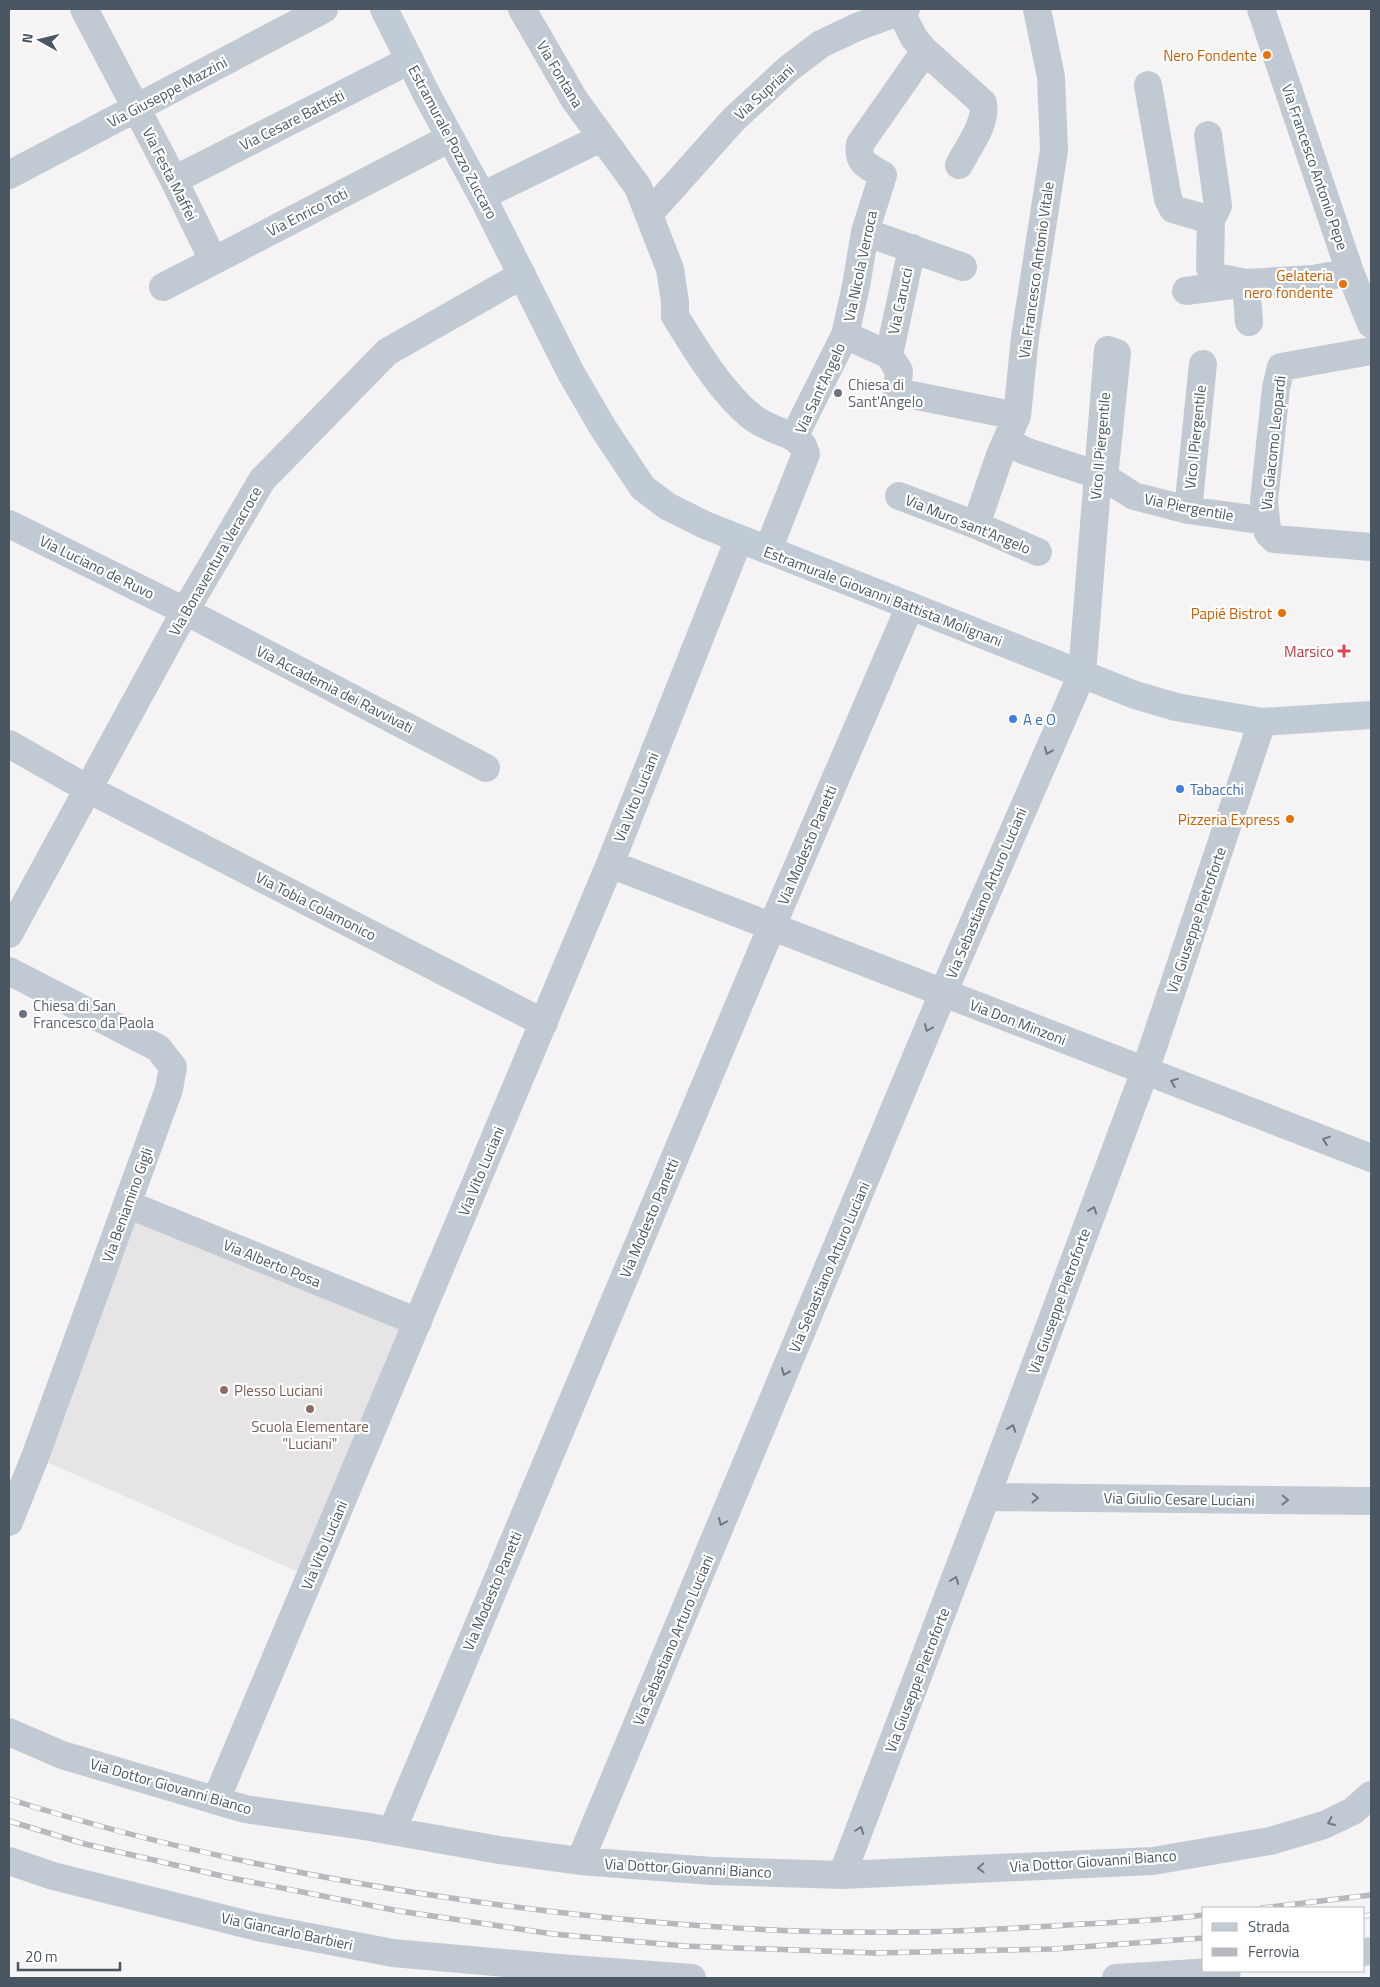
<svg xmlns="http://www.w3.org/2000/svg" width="1380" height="1987" font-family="'Titillium Web',sans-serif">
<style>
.education{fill:#e6e4e5}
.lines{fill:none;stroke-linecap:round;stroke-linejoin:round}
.street{stroke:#c1cad2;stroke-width:28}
.secondary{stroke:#c1cbd6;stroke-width:28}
.rail-casing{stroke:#b5b8bd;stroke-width:5.5}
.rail{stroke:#fff;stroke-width:4;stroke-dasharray:11;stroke-linecap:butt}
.oneway{stroke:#6e7983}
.food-dot{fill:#e8710a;stroke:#fff;stroke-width:2}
.worship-dot{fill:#6b7280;stroke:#fff;stroke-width:2}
.health-dot{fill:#e0444e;stroke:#fff;stroke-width:2}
.shop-dot{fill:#3f7fe0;stroke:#fff;stroke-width:2}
.education-dot{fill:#8d6e63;stroke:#fff;stroke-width:2}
.labels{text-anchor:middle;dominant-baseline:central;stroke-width:4.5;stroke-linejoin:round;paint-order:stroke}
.food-label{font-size:15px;fill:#c56008;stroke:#fff;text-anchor:end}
.street-label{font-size:15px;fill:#4a5661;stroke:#fff}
.worship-label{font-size:15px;fill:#5b616d;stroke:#fff;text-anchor:start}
.health-label{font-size:15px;fill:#be3a42;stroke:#fff;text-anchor:end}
.shop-label{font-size:15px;fill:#366cbe;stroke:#fff;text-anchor:start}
.education-label{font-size:15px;fill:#785e54;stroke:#fff;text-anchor:start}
</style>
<rect width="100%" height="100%" fill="#f5f3f3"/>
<!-- education -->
<path class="education" d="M127 1204 418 1322 310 1577 35 1457Z"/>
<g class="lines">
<!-- street -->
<path class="street" d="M84 9 174 180 213 260
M522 9 574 99 638 187 670 269 675 302V316C696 350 721 392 752 417 765 427 780 431 794 437
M1261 9 1350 272 1371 324
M901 12 914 38 925 51 983 103C987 124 968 147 959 165
M1148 85 1168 199 1173 209 1211 220 1210 268 1216 277 1246 283 1313 279 1350 272
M1208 135 1218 206 1211 220
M9 175 324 9
M174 180 410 60
M482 196 601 138
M650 213 733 120 788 69 821 44 857 27 906 9
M865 232 963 267
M163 287 450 138
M1186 291 1246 283 1249 322
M845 335 856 286 865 232 883 175C868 166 857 164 860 144L925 51
M889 355 912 248
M1007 441 1025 451 1104 477 1134 496 1188 510 1266 521 1268 533 1274 539 1371 547
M899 496 976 525 1038 552
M1188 510 1203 364
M1266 521 1264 501 1276 388 1281 367 1371 351
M9 524 185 611 486 768
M976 525 1000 455 1017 416 1025 337 1054 150 1051 77 1037 9
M768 550 806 454 803 446 794 437 845 335 889 355 899 371 897 392 1017 416
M9 744 88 789 544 1023
M610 864 1371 1158
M9 934 185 611 262 480 387 352 522 275
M9 971 158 1048 173 1067 169 1089 35 1457 9 1522
M127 1204 418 1322
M986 1497 1371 1501
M9 1732 62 1755 245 1809 364 1826 499 1850 580 1861 712 1871 842 1875 1153 1861 1270 1841 1324 1825 1353 1811 1371 1795
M216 1800 610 864 739 539
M392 1831 772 926 910 606
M9 1861 53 1876 257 1927 393 1953 571 1969 692 1978
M580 1861 943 993 1082 674 1108 350 1117 353 1104 477
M842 1875 986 1497 1145 1071 1262 722
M1364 1952 1371 1951
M1116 1978 1227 1971"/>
<!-- secondary -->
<path class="secondary" d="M384 9 427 95 482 196 571 373 603 428 643 488 667 506 705 525 1135 695 1176 707 1262 722 1371 715"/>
<!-- rail casing -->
<g class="rail-casing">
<path id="rail" d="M9 1799C159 1847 315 1879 471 1901 613 1921 757 1934 901 1932 961 1932 1022 1928 1083 1924 1123 1922 1164 1920 1204 1915
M9 1821 85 1844 226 1877 399 1911 553 1934 685 1946 876 1953 1053 1949 1204 1938
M1262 1908 1371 1895
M1364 1916 1371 1915"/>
</g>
<!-- rail -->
<use href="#rail" class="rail"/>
</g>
<!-- one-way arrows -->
<defs><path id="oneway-chevron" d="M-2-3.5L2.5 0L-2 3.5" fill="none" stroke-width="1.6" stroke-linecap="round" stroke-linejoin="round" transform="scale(1.25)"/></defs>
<g class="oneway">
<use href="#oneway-chevron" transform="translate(1048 751) rotate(113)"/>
<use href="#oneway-chevron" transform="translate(928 1028) rotate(113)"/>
<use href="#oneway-chevron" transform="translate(1174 1082) rotate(-159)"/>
<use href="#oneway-chevron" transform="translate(1326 1140) rotate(-159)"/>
<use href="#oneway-chevron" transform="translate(1093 1210) rotate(-70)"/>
<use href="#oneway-chevron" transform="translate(785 1372) rotate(113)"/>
<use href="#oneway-chevron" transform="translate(1012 1428) rotate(-70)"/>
<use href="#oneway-chevron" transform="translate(1035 1498) rotate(1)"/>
<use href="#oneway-chevron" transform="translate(1285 1500) rotate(1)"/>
<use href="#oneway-chevron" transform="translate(722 1522) rotate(113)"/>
<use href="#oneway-chevron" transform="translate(955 1580) rotate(-69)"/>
<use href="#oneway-chevron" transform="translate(1331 1822) rotate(155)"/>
<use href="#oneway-chevron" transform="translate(860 1830) rotate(-69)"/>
<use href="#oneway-chevron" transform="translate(981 1868) rotate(177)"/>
</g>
<!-- markers -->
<g class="food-dot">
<circle cx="1267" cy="55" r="5"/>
<circle cx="1343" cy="284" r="5"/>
<circle cx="1282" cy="613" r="5"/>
<circle cx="1290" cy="819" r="5"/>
</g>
<g class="worship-dot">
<circle cx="838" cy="393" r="5"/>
<circle cx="23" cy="1014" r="5"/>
</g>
<path class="health-dot" d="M1341.5 643.5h5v5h5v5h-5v5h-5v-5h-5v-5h5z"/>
<g class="shop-dot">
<circle cx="1013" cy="719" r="5"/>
<circle cx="1180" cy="789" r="5"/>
</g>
<g class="education-dot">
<circle cx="224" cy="1390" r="5"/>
<circle cx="310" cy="1409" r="5"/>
</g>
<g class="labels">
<!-- food labels -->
<g class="food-label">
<text x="1257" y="55">Nero Fondente</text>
<text x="1333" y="275">Gelateria<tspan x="1333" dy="17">nero fondente</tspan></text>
<text x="1272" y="613">Papié Bistrot</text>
<text x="1280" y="819">Pizzeria Express</text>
</g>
<!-- street labels -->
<g class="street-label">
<text transform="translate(560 74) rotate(59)">Via Fontana</text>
<text transform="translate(167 92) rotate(-28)">Via Giuseppe Mazzini</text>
<text transform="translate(764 92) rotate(-42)">Via Supriani</text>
<text transform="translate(292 120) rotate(-27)">Via Cesare Battisti</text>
<text transform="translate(453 142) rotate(62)">Estramurale Pozzo Zuccaro</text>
<text transform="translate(1315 167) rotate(71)">Via Francesco Antonio Pepe</text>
<text transform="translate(170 174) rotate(63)">Via Festa Maffei</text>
<text transform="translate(307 212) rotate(-27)">Via Enrico Toti</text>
<text transform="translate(860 266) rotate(-78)">Via Nicola Verroca</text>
<text transform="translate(1036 270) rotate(-82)">Via Francesco Antonio Vitale</text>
<text transform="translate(900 301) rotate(-78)">Via Carucci</text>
<text transform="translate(820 388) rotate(-65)">Via Sant'Angelo</text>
<text transform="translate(1195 437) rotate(-84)">Vico I Piergentile</text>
<text transform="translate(1273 443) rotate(-84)">Via Giacomo Leopardi</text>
<text transform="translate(1100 446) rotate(-85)">Vico II Piergentile</text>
<text transform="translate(1189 507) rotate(11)">Via Piergentile</text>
<text transform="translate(968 524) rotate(22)">Via Muro sant'Angelo</text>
<text transform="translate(215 561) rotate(-60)">Via Bonaventura Veracroce</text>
<text transform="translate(97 567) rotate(26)">Via Luciano de Ruvo</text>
<text transform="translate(883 596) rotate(21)">Estramurale Giovanni Battista Molignani</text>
<text transform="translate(335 689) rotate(27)">Via Accademia dei Ravvivati</text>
<text transform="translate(636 797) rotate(-68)">Via Vito Luciani</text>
<text transform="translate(807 845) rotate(-67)">Via Modesto Panetti</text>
<text transform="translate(986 893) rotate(-67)">Via Sebastiano Arturo Luciani</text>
<text transform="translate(316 906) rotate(27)">Via Tobia Colamonico</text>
<text transform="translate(1196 920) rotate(-71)">Via Giuseppe Pietroforte</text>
<text transform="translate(1018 1022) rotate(21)">Via Don Minzoni</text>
<text transform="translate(481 1171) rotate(-67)">Via Vito Luciani</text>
<text transform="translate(127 1205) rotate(-70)">Via Beniamino Gigli</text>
<text transform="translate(649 1218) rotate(-67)">Via Modesto Panetti</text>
<text transform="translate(272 1263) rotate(22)">Via Alberto Posa</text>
<text transform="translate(829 1267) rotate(-67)">Via Sebastiano Arturo Luciani</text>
<text transform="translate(1059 1301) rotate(-70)">Via Giuseppe Pietroforte</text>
<text transform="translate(1179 1499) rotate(1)">Via Giulio Cesare Luciani</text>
<text transform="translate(324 1545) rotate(-67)">Via Vito Luciani</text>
<text transform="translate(492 1591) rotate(-67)">Via Modesto Panetti</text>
<text transform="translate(673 1640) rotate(-67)">Via Sebastiano Arturo Luciani</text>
<text transform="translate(917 1680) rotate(-69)">Via Giuseppe Pietroforte</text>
<text transform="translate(171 1786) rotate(16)">Via Dottor Giovanni Bianco</text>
<text transform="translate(1093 1861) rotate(-4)">Via Dottor Giovanni Bianco</text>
<text transform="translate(688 1868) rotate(3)">Via Dottor Giovanni Bianco</text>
<text transform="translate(287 1931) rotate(12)">Via Giancarlo Barbieri</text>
</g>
<!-- worship labels -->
<g class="worship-label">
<text x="848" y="384">Chiesa di<tspan x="848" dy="17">Sant'Angelo</tspan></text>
<text x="33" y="1005">Chiesa di San<tspan x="33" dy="17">Francesco da Paola</tspan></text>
</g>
<!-- health labels -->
<g class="health-label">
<text x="1334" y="651">Marsico</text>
</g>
<!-- shop labels -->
<g class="shop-label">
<text x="1023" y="719">A e O</text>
<text x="1190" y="789">Tabacchi</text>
</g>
<!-- education labels -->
<g class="education-label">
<text x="234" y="1390">Plesso Luciani</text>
<text x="310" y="1426" text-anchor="middle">Scuola Elementare<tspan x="310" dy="17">"Luciani"</tspan></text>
</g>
</g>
<!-- border -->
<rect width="1380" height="1987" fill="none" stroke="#4a5661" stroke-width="20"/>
<!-- legend -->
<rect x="1202" y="1907" width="162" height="65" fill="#ffffff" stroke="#b7bbc0"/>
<rect x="1212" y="1923" width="25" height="8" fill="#c1cbd6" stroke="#b7bbc0"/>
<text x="1248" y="1932" font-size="15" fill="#4a5661">Strada</text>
<rect x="1212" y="1948" width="25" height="8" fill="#b5b8bd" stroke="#b7bbc0"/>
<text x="1248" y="1957" font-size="15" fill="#4a5661">Ferrovia</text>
<!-- north arrow -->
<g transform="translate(40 40) rotate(278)" stroke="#ffffff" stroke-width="4" paint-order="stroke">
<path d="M0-4L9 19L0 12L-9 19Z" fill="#4a5661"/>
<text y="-8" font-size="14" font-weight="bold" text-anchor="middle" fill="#4a5661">N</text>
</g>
<!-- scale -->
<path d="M18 1962v8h102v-8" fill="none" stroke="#4a5661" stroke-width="2.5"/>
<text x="25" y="1962" font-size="15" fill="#4a5661" stroke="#ffffff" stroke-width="4" paint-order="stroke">20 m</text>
</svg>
